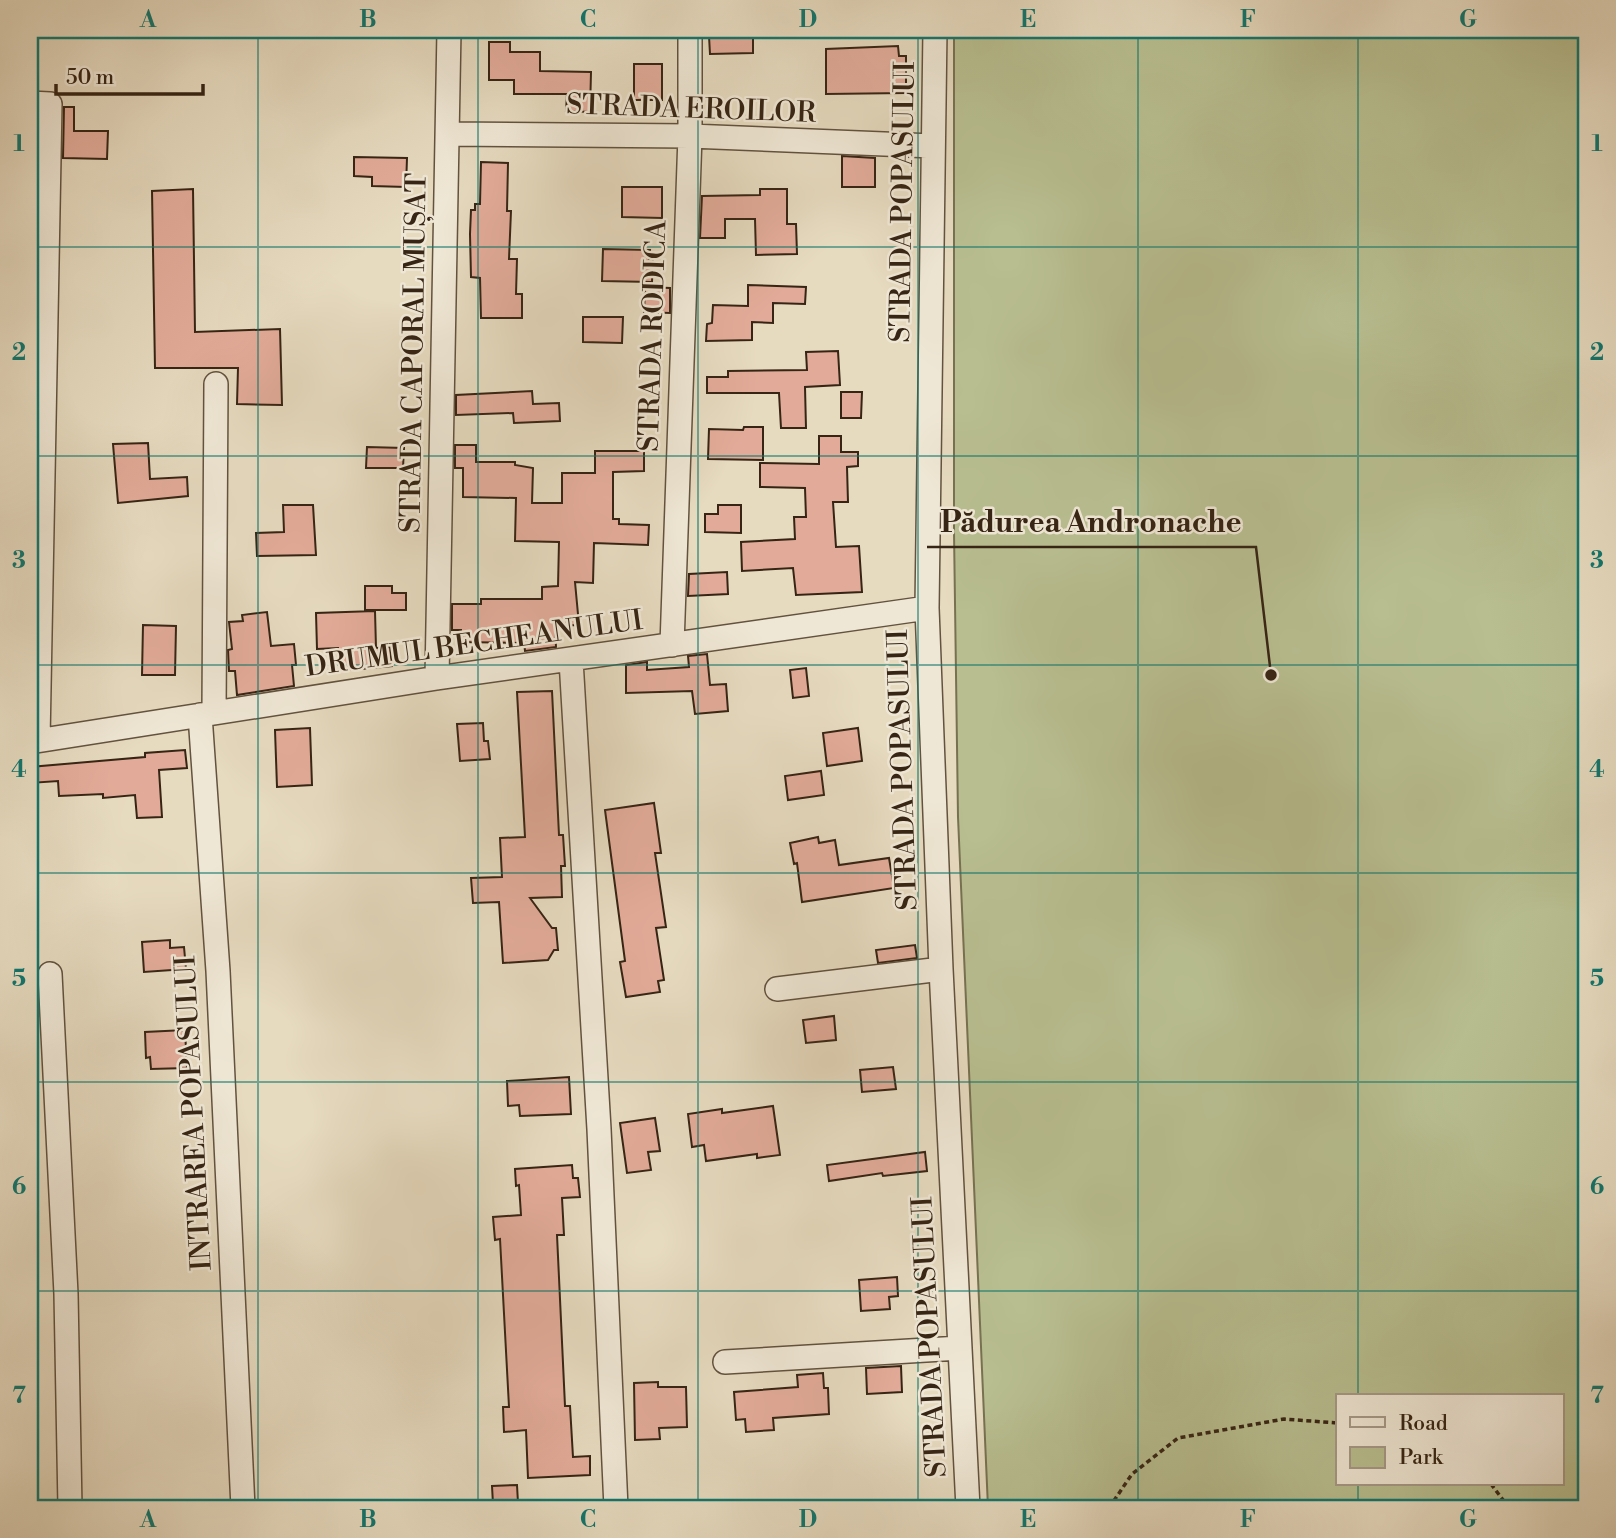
<svg xmlns="http://www.w3.org/2000/svg" width="1616" height="1538" font-family="'Libre Bodoni',serif">
<style>
.green{fill:#b8be90;stroke:#777152;stroke-width:2;fill-rule:evenodd}
.building{fill:#e2ab99;stroke:#362414;stroke-width:2}
.lines{fill:none;stroke-linecap:round;stroke-linejoin:round}
.minor-casing{stroke:#62523f;stroke-width:26}
.path{stroke:#362414;stroke-width:3.5;stroke-dasharray:5 3.5;stroke-linecap:butt}
.minor{stroke:#efe7d5;stroke-width:23}
.grid{fill:none;stroke:#0f766e;stroke-width:2;stroke-opacity:0.55}
.labels{text-anchor:middle;dominant-baseline:central;stroke-width:5;stroke-linejoin:round;paint-order:stroke}
.street-label{font-size:28px;fill:#362414;stroke:#efe7d5}
.leader{fill:none;stroke:#362414;stroke-width:2.5}
.callout-dot{fill:#362414;stroke:#efe7d5;stroke-width:2.5}
.callout-label{font-size:30px;text-anchor:middle;font-weight:bold;fill:#362414;stroke:#efe7d5;stroke-width:5;stroke-linejoin:round;paint-order:stroke}
.neatline{fill:none;stroke:#0f766e;stroke-width:2.5}
.grid-label{font-size:23px;text-anchor:middle;font-weight:bold;fill:#0f766e}
</style>
<rect width="100%" height="100%" fill="#e6dabf"/>
<filter id="stains"><feTurbulence type="fractalNoise" baseFrequency=".00286" numOctaves="4"/><feColorMatrix values="0 0 0 0 .2 0 0 0 0 .09 0 0 0 0 .02 0 0 0 .5 -.17"/></filter>
<radialGradient id="worn" r=".72"><stop offset=".6" stop-color="#630" stop-opacity="0"/><stop offset="1" stop-color="#630" stop-opacity=".3"/></radialGradient>
<!-- green -->
<path class="green" d="M954 30H1586V1508H988L958 817 954 532ZM1338 1396H1562V1484H1338Z"/>
<!-- building -->
<path class="building" d="M709 36H753V53L710 54Z
M489 42H510V52H540V71L591 72 590 112 566 111 567 94H514V80H489Z
M898 46 899 56H906V93L826 94V49Z
M634 64H662V100H634Z
M64 107H74V131H108L107 159 63 158Z
M842 156 875 158V187H842Z
M354 157 407 158 406 187 372 186V177L354 176Z
M481 162 508 163 507 211H511L509 259H517L516 294H522V318H481L480 278 471 277 470 234 471 210H475V204H480Z
M622 187H662V218L622 217Z
M193 189 195 332 280 329 282 405 237 404 238 368H155L152 191Z
M760 189H787V224H796L797 254 756 255 755 219H725V238H700L702 196 760 195Z
M603 249 650 250 649 259H653L652 282 602 281Z
M748 285 806 287 805 304 773 303V323L752 322V340L706 341 707 324 712 323 713 305 748 306Z
M645 287 670 288V313L644 312Z
M583 317H623L622 343 583 342Z
M838 351 840 385 805 387 806 428H781L779 393H707V377H728V371L807 370 806 352Z
M532 391 533 404 559 403 560 421 514 423 513 413 456 415V395Z
M841 392H862L861 418H841Z
M744 427H763V460L708 459 709 429 743 430Z
M819 436H841V452H858V466L847 467 848 502H833L836 547 859 546 862 592 796 595 793 568 742 571 741 542 795 539 794 517H806L805 488 760 487V463L819 464Z
M148 443 150 479 187 477 188 496 118 503 113 444Z
M455 445H476V462H515V465L533 468 532 503H562V473H595V451H644V471L613 472V519H619V524L649 525 648 545 594 543 593 583 575 582 579 625 555 626 556 647 525 651 524 643 461 642V630H452V604H481V599H542V587L558 586 559 542 515 541 516 498 463 497V468H455Z
M367 447 404 448 403 468H366Z
M283 505H313L316 555 257 556 256 533 284 532Z
M718 505H741V533L705 532V514H718Z
M727 572 728 594 688 596 689 574Z
M365 586H392V593H406V610H365Z
M375 611 376 648 390 647 392 666 340 671 338 648 317 649 316 613Z
M267 612 271 646 294 644 296 665H292L294 686 237 695 235 671H229L228 650 232 649 229 622 243 621 242 615Z
M143 625 176 626 175 675H142Z
M707 654 710 685 726 684 728 711 695 714 692 691 626 693V665L647 662V670L689 667 688 656Z
M806 668 809 696 793 698 790 670Z
M552 691 559 835H563L565 866H561L562 897 530 898 552 928H556L558 950H554L548 960 503 963 499 902 473 903 471 878 502 877 500 838 525 837 517 692Z
M483 723 484 741H488L490 759 460 761 457 724Z
M310 728 312 785 277 787 275 730Z
M858 728 862 761 827 766 823 733Z
M185 750 187 768 159 770 162 817 137 818 135 795 103 798V794L59 796 58 781 30 783V767L145 757V753Z
M821 771 824 795 788 800 785 776Z
M654 803 661 853H655L666 927 656 928 664 980 658 981 660 992 626 997 620 962 625 961 605 810Z
M818 837 819 843 835 840 839 865 889 858 894 888 802 902 797 863 794 864 790 843Z
M170 940V948L184 947 186 969 144 972 142 942Z
M915 945 917 958 878 963 876 950Z
M834 1016 836 1040 806 1043 803 1020Z
M185 1030 187 1068 151 1069 150 1057 146 1058 145 1032Z
M893 1067 896 1089 862 1092 860 1070Z
M569 1077 571 1114 520 1116 519 1105 508 1106 507 1081Z
M773 1106 780 1155 757 1158V1154L706 1161 704 1145 692 1147 688 1114 722 1109V1113Z
M655 1118 660 1151 648 1152 651 1170 627 1173 620 1123Z
M925 1152 927 1171 883 1176 882 1173 829 1181 827 1165Z
M572 1165 573 1178H578L580 1197 562 1198 564 1235H557L565 1406H570L573 1457 590 1456V1475L528 1478 526 1430 504 1432 503 1407H509L500 1239 495 1240 493 1217 521 1215 519 1185 516 1186 515 1169Z
M897 1277 898 1296 889 1297 890 1309 861 1311 859 1280Z
M901 1366 902 1392 867 1394 866 1368Z
M823 1373 824 1388H828L829 1414 773 1418 774 1430 746 1432 745 1419 736 1420 734 1392 798 1387 797 1375Z
M658 1382V1387H686L687 1427 659 1428 660 1439 635 1440 634 1383Z
M517 1485 518 1503 493 1504 492 1486Z"/>
<g class="lines">
<!-- minor casing -->
<g class="minor-casing">
<path id="minor" d="M935 30 927 608 941 969 968 1508
M30 103 50 104 38 740
M448 134 690 136 933 146
M672 645 690 136V30
M571 660 599 1129 616 1508
M437 678 449 30
M214 713 216 384
M200 715 218 971 243 1508
M30 742 437 678 927 608
M50 974 66 1294 70 1508
M777 989 941 969
M725 1362 960 1348"/>
</g>
<!-- path -->
<path class="path" d="M1491 1484 1509 1508
M1109 1508 1132 1474 1178 1438 1284 1419 1338 1423"/>
<!-- minor -->
<use href="#minor" class="minor"/>
</g>
<!-- grid -->
<path class="grid" d="M258 30V1508M478 30V1508M698 30V1508M918 30V1508M1138 30V1508M1358 30V1396M30 247H1586M30 456H1586M30 665H1586M30 873H1586M30 1082H1586M30 1291H1586M1358 1484V1508"/>
<g class="labels">
<!-- street labels -->
<g class="street-label">
<text transform="translate(691 109) rotate(2)">STRADA EROILOR</text>
<text transform="translate(903 202) rotate(-89)">STRADA POPASULUI</text>
<text transform="translate(653 336) rotate(-88)">STRADA RODICA</text>
<text transform="translate(414 353) rotate(-89)">STRADA CAPORAL MUȘAT</text>
<text transform="translate(474 644) rotate(-8)">DRUMUL BECHEANULUI</text>
<text transform="translate(903 770) rotate(-92)">STRADA POPASULUI</text>
<text transform="translate(194 1113) rotate(-93)">INTRAREA POPASULUI</text>
<text transform="translate(930 1337) rotate(-93)">STRADA POPASULUI</text>
</g>
</g>
<!-- callouts -->
<path class="leader" d="M1271 675L1256 547H927"/>
<circle class="callout-dot" cx="1271" cy="675" r="7"/>
<g class="callout-label">
<text x="1091" y="532">Pădurea Andronache</text>
</g>
<!-- margin -->
<rect width="1616" height="1538" fill="none" stroke="#e6dabf" stroke-width="77"/>
<!-- legend -->
<rect x="1336" y="1394" width="228" height="91" fill="#efe7d5" stroke="#a59988" stroke-width="2"/>
<rect x="1350" y="1417" width="35" height="10" fill="#efe7d5" stroke="#a59988" stroke-width="2"/>
<text x="1399" y="1430" font-size="21" fill="#362414">Road</text>
<rect x="1350" y="1447" width="35" height="21" fill="#b8be90" stroke="#a59988" stroke-width="2"/>
<text x="1399" y="1464" font-size="21" fill="#362414">Park</text>
<!-- scale -->
<path d="M56 84v10h147v-10" fill="none" stroke="#362414" stroke-width="3.5"/>
<text x="66" y="84" font-size="21" fill="#362414" stroke="#efe7d5" stroke-width="5" paint-order="stroke">50 m</text>
<rect x="38" y="38" width="1540" height="1462" class="neatline"/>
<g class="grid-label">
<text x="148" y="27">A</text>
<text x="368" y="27">B</text>
<text x="588" y="27">C</text>
<text x="808" y="27">D</text>
<text x="1028" y="27">E</text>
<text x="1248" y="27">F</text>
<text x="1468" y="27">G</text>
<text x="19" y="151">1</text>
<text x="1597" y="151">1</text>
<text x="19" y="360">2</text>
<text x="1597" y="360">2</text>
<text x="19" y="568">3</text>
<text x="1597" y="568">3</text>
<text x="19" y="777">4</text>
<text x="1597" y="777">4</text>
<text x="19" y="986">5</text>
<text x="1597" y="986">5</text>
<text x="19" y="1194">6</text>
<text x="1597" y="1194">6</text>
<text x="19" y="1403">7</text>
<text x="1597" y="1403">7</text>
<text x="148" y="1527">A</text>
<text x="368" y="1527">B</text>
<text x="588" y="1527">C</text>
<text x="808" y="1527">D</text>
<text x="1028" y="1527">E</text>
<text x="1248" y="1527">F</text>
<text x="1468" y="1527">G</text>
</g>
<rect width="100%" height="100%" filter="url(#stains)"/>
<rect width="100%" height="100%" fill="url(#worn)"/>
</svg>
